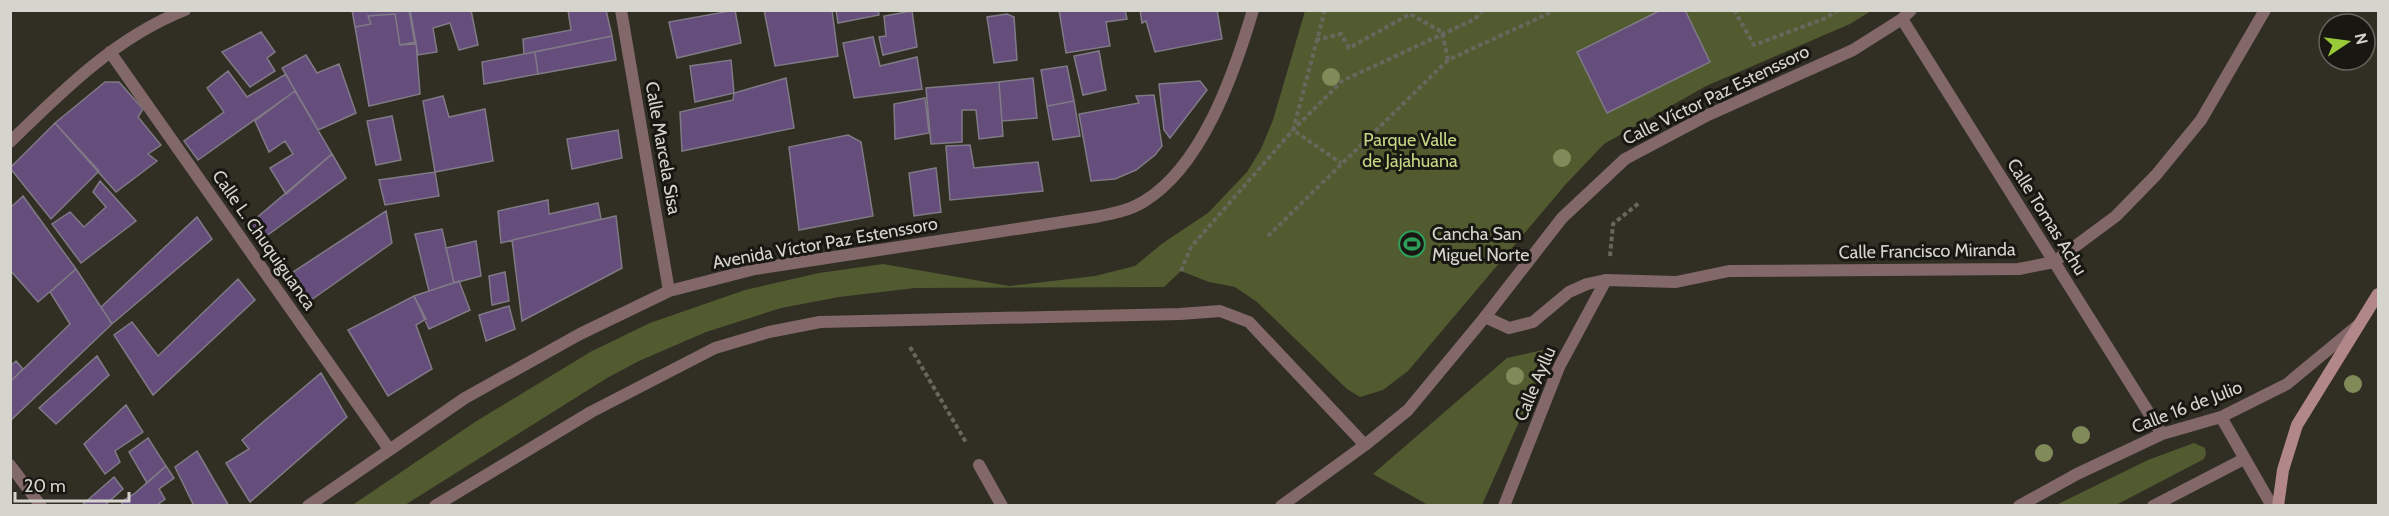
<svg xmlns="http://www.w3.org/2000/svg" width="2389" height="516" font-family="Cabin,sans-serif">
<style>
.green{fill:#515b2f}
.building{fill:#654d7c;stroke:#807a86;stroke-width:1.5}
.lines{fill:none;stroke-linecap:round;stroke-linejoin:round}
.path{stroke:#68675d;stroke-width:4;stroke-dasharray:4.5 3;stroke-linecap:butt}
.minor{stroke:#836869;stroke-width:12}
.tertiary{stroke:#836869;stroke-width:12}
.secondary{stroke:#b28789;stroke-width:12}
.tree{fill:#818b59}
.labels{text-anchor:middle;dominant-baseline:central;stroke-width:6;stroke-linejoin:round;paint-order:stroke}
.street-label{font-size:18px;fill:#d5d4cd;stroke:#181712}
.park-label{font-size:18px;fill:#c3d785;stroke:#181712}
.poi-label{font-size:18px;fill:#d5d4cd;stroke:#181712;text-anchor:start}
</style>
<rect width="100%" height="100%" fill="#312f24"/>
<!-- green -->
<path class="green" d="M1305 11H1871L1850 24 1706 86 1604 144 1566 184 1408 371 1383 390 1360 397 1347 389 1257 302 1235 287 1209 282 1181 271 1164 287 915 288 839 297 781 308 706 332 639 361 607 378 405 505 351 506 475 422 592 351 650 323 745 290 819 273 883 264 1009 286 1095 276 1135 266 1163 243 1208 213 1247 172 1261 149 1273 120Z
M1552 348 1482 505H1428L1373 474 1507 358Z
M2194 443 2205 448 2206 454 2204 459 2116 505H2056L2148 460Z"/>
<!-- building -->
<path class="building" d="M352 10H409L415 44 400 45 395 14 368 16 371 24 355 27Z
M410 10H471L478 45 459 50 450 23 433 28 437 52 418 55Z
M568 10H606L612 36 524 54 523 39 571 30Z
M735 10 741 43 677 58 669 22Z
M764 10H832L838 56 775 66Z
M836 10H878L879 15 838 23Z
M1059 10H1125L1127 19 1106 22 1110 46 1066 53Z
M1140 10H1217L1222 39 1155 52 1146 21 1142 23Z
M1661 10H1685L1710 62 1607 113 1577 52Z
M912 11 917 47 883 55 879 37 886 36 884 16Z
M395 14 400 45 416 42 420 94 369 106 355 27 371 24 368 16Z
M1007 14 1014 17 1017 60 994 63 987 17Z
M261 32 275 52 267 58 275 71 250 87 222 52Z
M612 36 616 60 538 74 535 52Z
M873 37 880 66 917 57 922 89 854 98 843 43Z
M1099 51 1106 90 1083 95 1074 56Z
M535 52 538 74 484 84 482 62Z
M306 55 317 73 339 64 356 113 318 130 282 68Z
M731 60 734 93 695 102 690 66Z
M1067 66 1074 101 1047 106 1041 70Z
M228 71 247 97 286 74 295 91 198 160 184 141 224 112 207 88Z
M786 78 794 128 682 151 680 112 733 100 734 93Z
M1033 78 1037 118 1002 121 999 82Z
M1200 81 1207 90 1170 138 1164 130 1159 84Z
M105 82H119L143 109 138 117 161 145 148 154 157 161 116 192 55 123Z
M999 82 1003 136 979 139 976 110H962V142L931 144 926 88Z
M295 91 332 154 286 194 270 168 293 154 285 141 269 152 255 121Z
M1154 95 1162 146 1155 155 1136 170 1115 179 1091 181 1079 114 1139 103 1136 96Z
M443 96 449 117 485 109 493 161 435 172 423 101Z
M925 98 929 133 895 139 894 104Z
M1074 101 1080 136 1053 140 1047 106Z
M392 116 401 160 376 165 367 121Z
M55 123 99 171 51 219 10 168Z
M618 130 622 158 572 169 567 139Z
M848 135 861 142 873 216 799 230 789 147Z
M970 145 974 168 1038 162 1043 191 950 200 946 146Z
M332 154 346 178 258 242 247 226Z
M936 168 941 212 914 216 909 173Z
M435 172 439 196 385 205 379 180Z
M100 181 136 221 81 263 52 224 70 212 84 227 106 207 93 192Z
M23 196 76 269 38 302 10 270V208Z
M548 200 549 214 598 203 601 219 501 243 498 211Z
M386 211 392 243 304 305 287 276Z
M616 216 622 268 522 321 512 240Z
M197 217 212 239 112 324 101 307Z
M442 229 454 283 429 291 415 234Z
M476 241 481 276 454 283 446 248Z
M76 269 112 324 10 421V382L70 324 50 292Z
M505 272 509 301 492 305 489 276Z
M238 279 255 300 153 395 114 335 132 322 158 356Z
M459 281 470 310 429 329 414 296Z
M414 296 426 319 416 325 432 369 388 396 348 330Z
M509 306 515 329 486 341 479 315Z
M97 356 109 375 56 424 39 408Z
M16 361 23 369 10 382V366Z
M321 373 347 417 250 502 226 463 249 449 242 440Z
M126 405 143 432 115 451 120 462 105 474 84 444Z
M148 438 166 466 147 483 129 452Z
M197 451 229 506H194L175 467Z
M166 466 174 478 159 489 165 499 156 506H124L121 502 134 494Z
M114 477 123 489 104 506H81Z"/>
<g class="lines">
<!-- path -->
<path class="path" d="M1325 10 1293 130 1341 163
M1734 10 1754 45 1826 18 1838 10
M1316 40 1341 34 1349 48 1410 14 1442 32 1448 60
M1268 236 1448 60 1556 10
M1610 256 1613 224 1639 203
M1181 271 1191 247 1293 130 1342 81 1475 19 1483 10
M910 347 967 444"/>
<!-- minor -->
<path class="minor" d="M621 10 669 291
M1902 19 2162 434
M110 52 389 449
M10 142C62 91 116 37 185 10
M1485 317 1562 218 1625 159 1708 115 1853 50 1902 19 1911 10
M2221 417 2272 506
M10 465 41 506
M979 465 1002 506
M308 506 465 398 580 334 669 291 755 269 1095 217C1111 214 1128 211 1143 202 1202 167 1234 74 1253 10
M435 506 591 412 715 348 769 332 820 322 1180 314 1220 311 1249 322 1365 445
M1504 506 1559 367 1606 280
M2019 506 2077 474 2162 434 2221 417 2287 384 2357 326
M2153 506 2244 459"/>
<!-- tertiary -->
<path class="tertiary" d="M1281 506 1365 445 1408 410 1485 317 1509 328 1533 322 1569 292 1587 284 1606 280 1676 282 1729 271 2019 269 2054 262 2116 216 2156 175 2201 120 2265 10"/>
<!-- secondary -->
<path class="secondary" d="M2278 506 2283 470 2297 425 2378 294"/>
</g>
<!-- trees -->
<g class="tree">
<circle cx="1331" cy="77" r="9"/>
<circle cx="1562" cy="158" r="9"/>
<circle cx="1515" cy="376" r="9"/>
<circle cx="2353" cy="384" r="9"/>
<circle cx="2081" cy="435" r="9"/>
<circle cx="2044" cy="453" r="9"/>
</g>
<!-- icons -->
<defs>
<g id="stadium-ring" transform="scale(1.35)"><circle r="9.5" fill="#181712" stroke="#2e9e5b" stroke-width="1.5"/><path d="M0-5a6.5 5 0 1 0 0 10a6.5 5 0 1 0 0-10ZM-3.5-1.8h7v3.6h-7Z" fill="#2e9e5b"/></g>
</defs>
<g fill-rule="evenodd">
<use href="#stadium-ring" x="1412" y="244"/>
</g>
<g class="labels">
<!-- street labels -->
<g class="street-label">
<text transform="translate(1716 95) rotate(-26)">Calle Víctor Paz Estenssoro</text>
<text transform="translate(663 148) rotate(80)">Calle Marcela Sisa</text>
<text transform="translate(2047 217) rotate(58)">Calle Tomas Achu</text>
<text transform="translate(264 240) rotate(55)">Calle L. Chuquiguanca</text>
<text transform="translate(825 243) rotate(-10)">Avenida Víctor Paz Estenssoro</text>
<text transform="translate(1927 251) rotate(-1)">Calle Francisco Miranda</text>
<text transform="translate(1535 384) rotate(-67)">Calle Ayllu</text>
<text transform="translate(2187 407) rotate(-21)">Calle 16 de Julio</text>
</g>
<!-- park labels -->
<g class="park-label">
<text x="1410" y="140">Parque Valle<tspan x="1410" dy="21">de Jajahuana</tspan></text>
</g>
<!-- poi labels -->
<g class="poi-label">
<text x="1432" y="234">Cancha San<tspan x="1432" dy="21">Miguel Norte</tspan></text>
</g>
</g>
<!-- border -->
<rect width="2389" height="516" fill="none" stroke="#d5d4cd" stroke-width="24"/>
<!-- north arrow -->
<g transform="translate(2347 42) rotate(77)"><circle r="28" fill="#181712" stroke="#64635d" stroke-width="1.5"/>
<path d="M0-4.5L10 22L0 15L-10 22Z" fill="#98cb37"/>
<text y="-9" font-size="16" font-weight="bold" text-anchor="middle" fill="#d5d4cd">N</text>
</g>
<!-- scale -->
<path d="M15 492v9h114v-9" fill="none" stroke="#d5d4cd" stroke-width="3"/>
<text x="24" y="492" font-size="18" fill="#d5d4cd" stroke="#181712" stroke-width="4.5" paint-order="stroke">20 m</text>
</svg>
